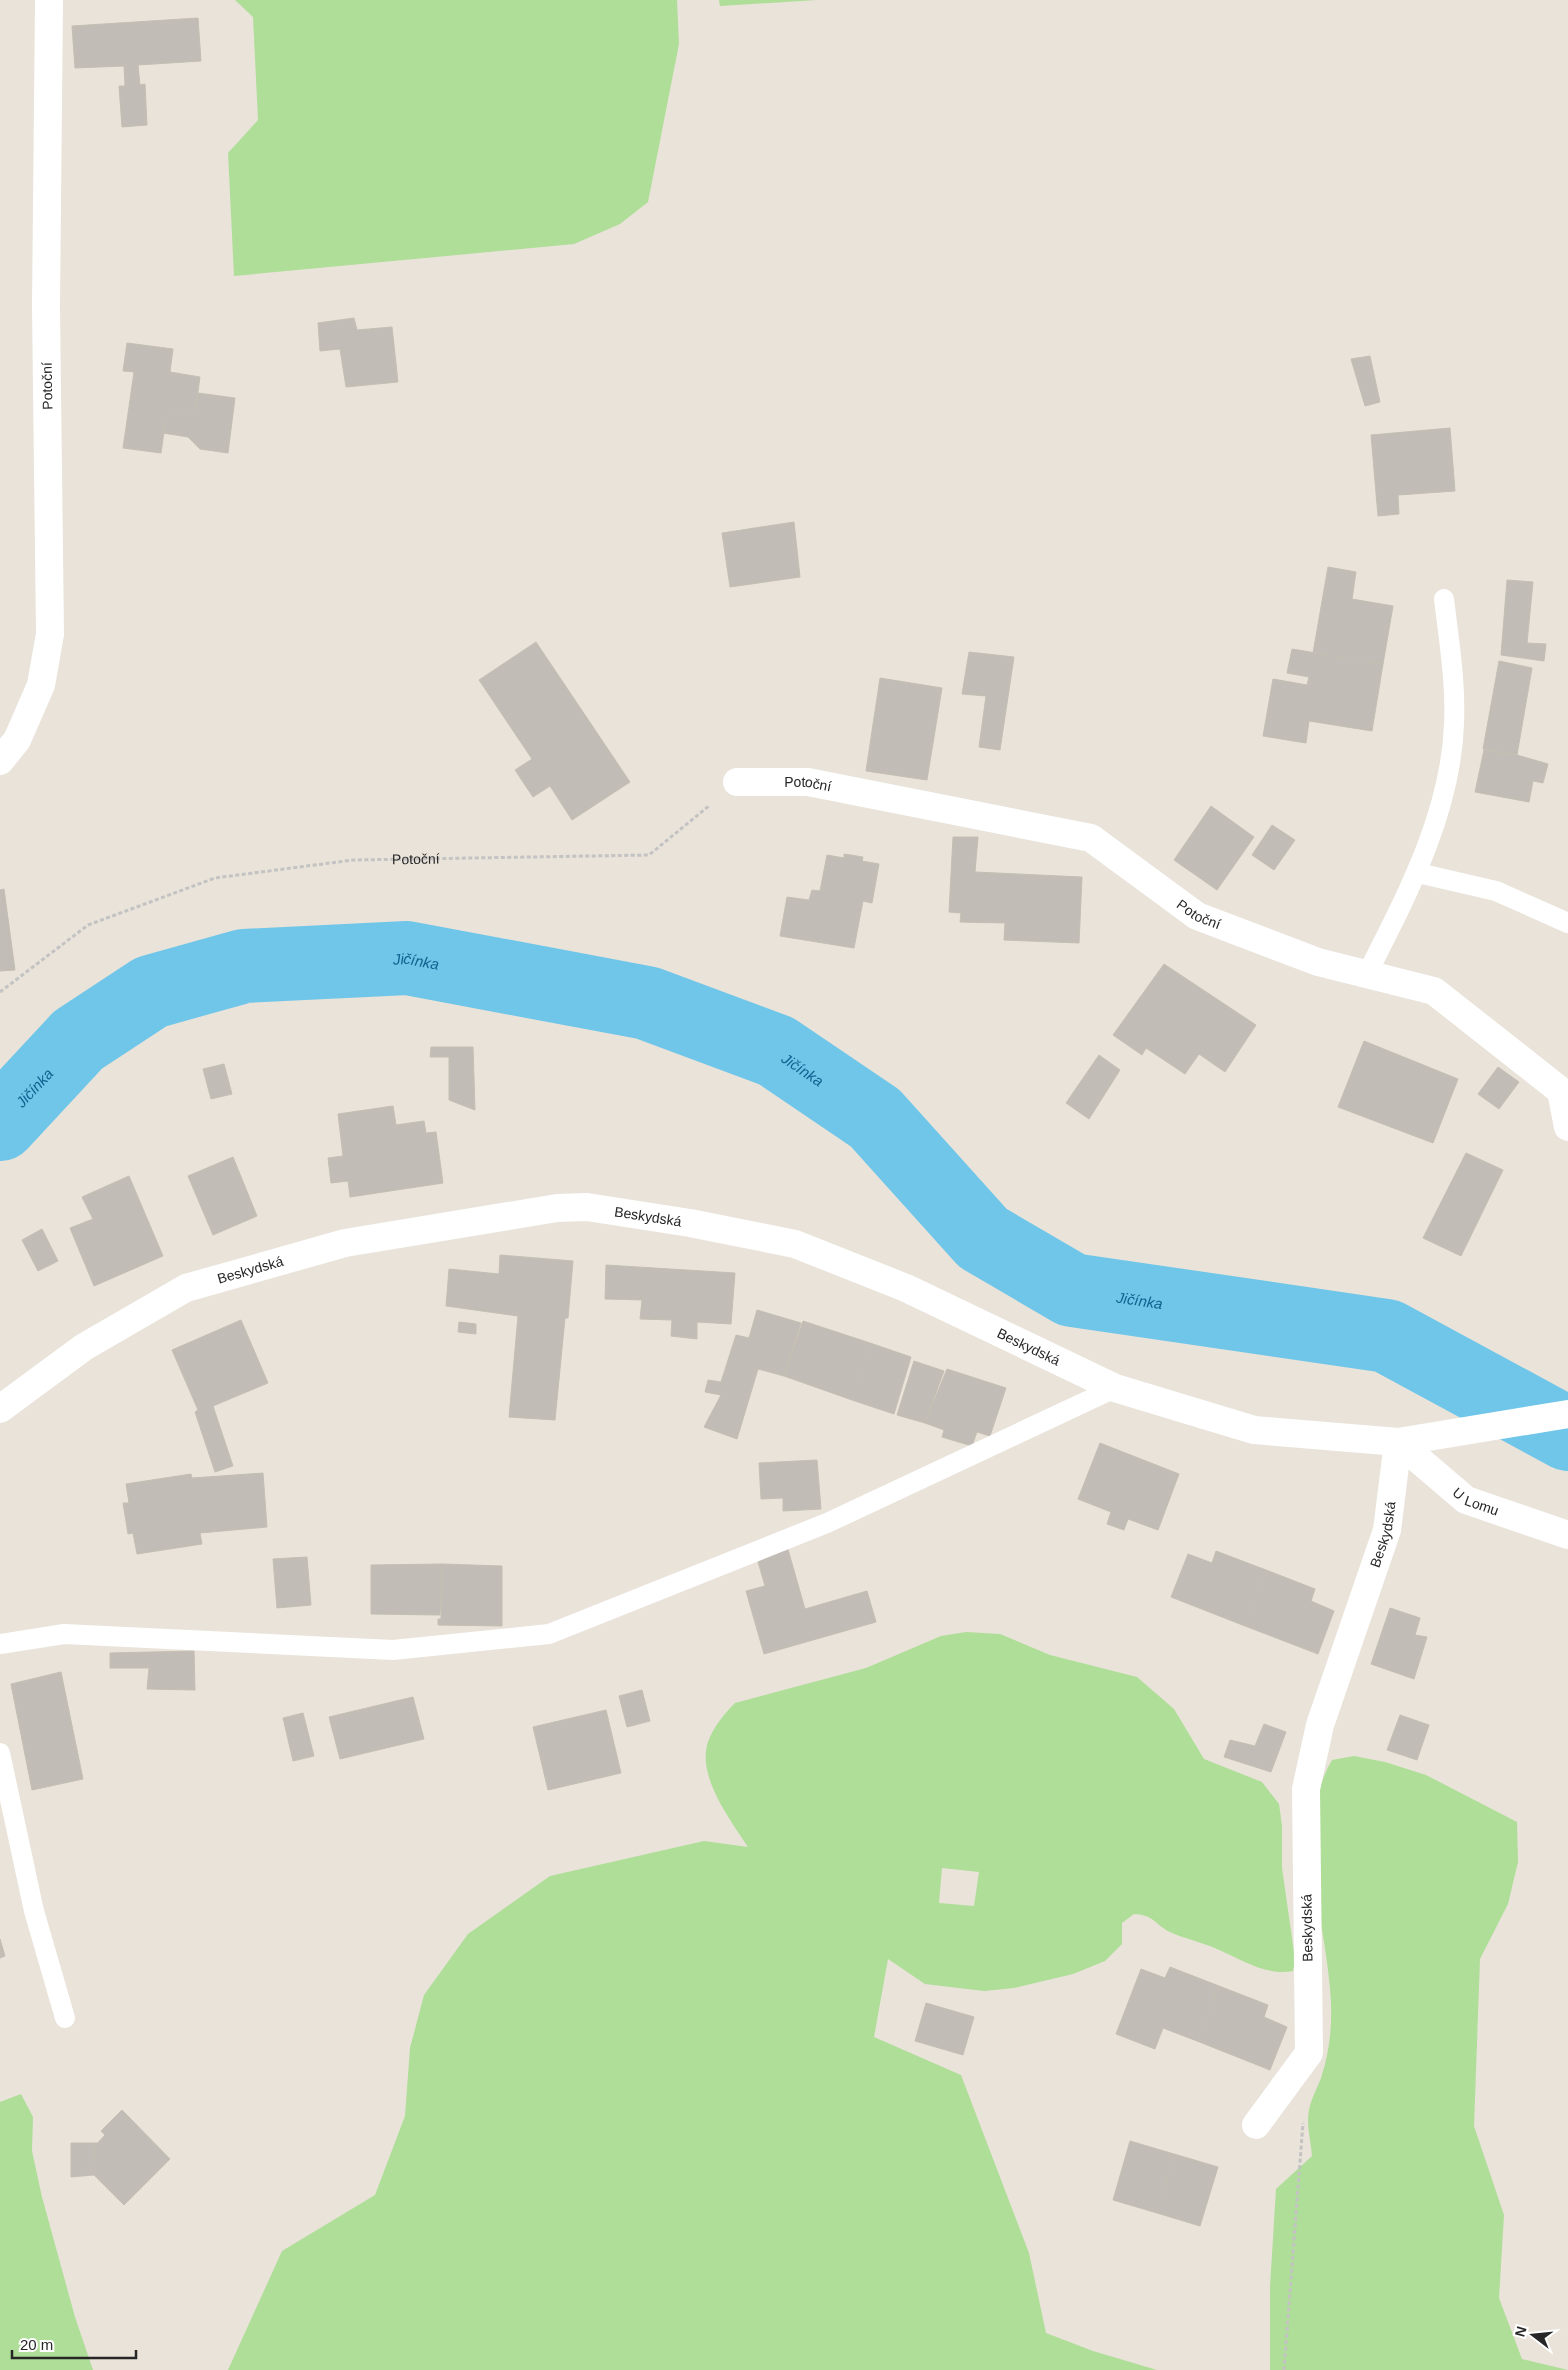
<svg xmlns="http://www.w3.org/2000/svg" width="1568" height="2370" font-family="Helvetica,sans-serif">
<style>
.green{fill:#aede97;fill-rule:evenodd}
.lines{fill:none;stroke-linecap:round;stroke-linejoin:round}
.river{stroke:#6fc6e9;stroke-width:74}
.building{fill:#c2bcb6;stroke:#c4beb3}
.path{stroke:#c3c3c3;stroke-width:3;stroke-dasharray:4 2.5;stroke-linecap:butt}
.service{stroke:#fff;stroke-width:20}
.minor{stroke:#fff;stroke-width:28}
.tertiary{stroke:#fff;stroke-width:28}
.labels{text-anchor:middle;dominant-baseline:central;stroke-width:4;stroke-linejoin:round;paint-order:stroke}
.street-label{font-size:14px;fill:#272727;stroke:#fff}
.water-label{font-size:15px;font-style:italic;fill:#126290;stroke:#fff}
</style>
<rect width="100%" height="100%" fill="#e9e3d9"/>
<!-- green -->
<path class="green" d="M235 0H677L679 44 648 202 620 224 574 244 234 276 228 153 258 120 253 17Z
M719 0H817L720 6Z
M966 1632 1000 1634 1050 1655 1137 1677 1174 1709 1204 1759 1262 1782 1279 1804 1282 1826V1868L1295 1959 1293 1971C1265 1976 1243 1960 1217 1949 1202 1942 1185 1939 1170 1932 1155 1925 1155 1915 1134 1914L1122 1923V1944L1105 1961 1073 1974 1014 1988 984 1991 925 1984 888 1959 874 2037 961 2075 1029 2253 1046 2333 1093 2351 1157 2370H228L282 2251 375 2195 405 2116 410 2048 424 1995 468 1934 550 1876 704 1841 748 1847C730 1819 693 1772 710 1737 716 1724 725 1713 735 1703L866 1668 941 1636ZM942 1868 979 1872 974 1906 939 1903Z
M1354 1756 1385 1762 1426 1775 1517 1822 1518 1862 1508 1904 1480 1959 1474 2126 1504 2215 1499 2298 1522 2359 1568 2370H1270V2287L1276 2189 1312 2156C1311 2142 1306 2124 1309 2110 1311 2099 1317 2089 1321 2078 1329 2054 1332 2029 1331 2003 1328 1926 1291 1831 1332 1760Z
M21 2094 33 2117 32 2151 42 2197 75 2317 93 2370H0V2102Z"/>
<g class="lines">
<!-- river -->
<path class="river" id="s1" d="M0 1124 78 1040 151 992 244 966 407 958 647 1003 776 1051 875 1118 983 1238 1072 1290 1387 1336 1568 1434"/>
</g>
<!-- building -->
<path class="building" d="M198 18 201 61 138 65 140 85 145 84 147 125 122 127 119 86H125L124 66 75 68 72 26Z
M354 318 357 330 392 327 398 382 346 387 340 349 320 351 318 323Z
M127 343 173 349 170 372 200 377 195 413 175 411 166 418 161 453 123 448 134 372 123 371Z
M1370 356 1380 402 1365 406 1351 359Z
M198 393 235 398 228 453 200 449 188 437 163 433 166 418 175 411 195 413Z
M1450 428 1455 491 1398 495 1399 514 1378 516 1371 435Z
M794 522 800 577 730 587 722 533Z
M1328 567 1356 572 1352 599 1393 606 1383 664 1313 653Z
M1507 580 1533 582 1527 643 1546 644 1544 661 1501 655Z
M536 642 630 782 572 820 550 786 533 797 515 770 532 759 479 680Z
M1292 649 1383 664 1372 731 1309 721 1306 743 1263 736 1273 679 1307 685 1309 677 1287 673Z
M969 652 1014 657 1000 750 979 747 986 696 962 694Z
M1499 661 1532 668 1517 755 1483 749Z
M880 678 942 688 927 780 866 771Z
M1484 750 1517 755 1548 764 1543 783 1533 781 1529 802 1475 792Z
M1211 806 1254 837 1217 890 1174 860Z
M1272 825 1295 840 1274 870 1252 855Z
M953 837H978L975 872 1082 877 1079 943 1004 940 1005 923 960 922 961 913 949 912Z
M844 854 863 857 862 861 879 864 872 903 863 901 854 948 780 936 787 897 809 900 812 890 820 891 827 855 844 858Z
M4 889 15 970 0 971V890Z
M1164 964 1256 1025 1225 1072 1199 1054 1185 1074 1146 1048 1142 1055 1113 1035Z
M1364 1041 1458 1079 1433 1143 1338 1107Z
M431 1047H473L475 1110 449 1100V1057H430Z
M1099 1055 1120 1070 1089 1119 1066 1103Z
M224 1064 232 1094 211 1099 203 1069Z
M1498 1067 1519 1082 1499 1109 1478 1094Z
M393 1106 396 1125 424 1121 426 1133 436 1132 443 1183 350 1197 348 1181 331 1183 328 1158 343 1156 338 1114Z
M1466 1153 1503 1170 1461 1256 1423 1238Z
M233 1157 257 1216 213 1235 188 1176Z
M129 1176 163 1256 94 1286 70 1228 93 1219 82 1197Z
M42 1229 58 1261 38 1271 22 1240Z
M500 1255 573 1261 568 1318H565L555 1420 509 1417 518 1316 446 1306 449 1269 499 1274Z
M606 1265 735 1273 731 1324 697 1322V1339L671 1336 672 1320 640 1319 642 1300 605 1299Z
M757 1310 801 1323 784 1376 758 1369 737 1439 704 1427 721 1395 705 1392 708 1380 721 1382 736 1335 749 1338Z
M241 1320 268 1383 213 1406 233 1466 215 1472 195 1412 198 1410 172 1350Z
M803 1321 870 1343 852 1400 784 1376Z
M459 1322 476 1324V1334L458 1332Z
M870 1343 911 1357 894 1414 852 1400Z
M914 1361 944 1371 925 1423 897 1415Z
M947 1369 1006 1388 990 1436 977 1432 972 1446 942 1437 944 1430 925 1423Z
M1100 1443 1179 1474 1158 1530 1128 1519 1124 1530 1107 1524 1111 1512 1078 1499Z
M817 1460 821 1509 783 1511V1498L761 1499 759 1463Z
M263 1473 267 1527 200 1533 202 1544 137 1554 133 1533 128 1534 123 1503H129L126 1484 191 1474 192 1478Z
M787 1546 805 1609 867 1591 876 1622 764 1654 746 1591 765 1586 756 1555Z
M1216 1551 1266 1570 1245 1626 1171 1597 1188 1554 1212 1563Z
M307 1557 311 1605 277 1608 273 1559Z
M442 1564 440 1615 371 1614V1565Z
M442 1564 502 1566V1626L438 1625V1619H441Z
M1266 1570 1315 1589 1311 1601 1334 1611 1318 1654 1245 1626Z
M1390 1608 1420 1618 1415 1635 1427 1637 1414 1679 1371 1664Z
M194 1651 195 1690 147 1689 149 1668H110V1653Z
M61 1672 83 1779 32 1790 11 1684Z
M642 1690 650 1721 627 1727 619 1696Z
M413 1697 424 1739 340 1759 329 1717Z
M606 1710 621 1773 548 1790 533 1727Z
M303 1713 314 1756 293 1761 283 1718Z
M1400 1715 1429 1725 1417 1760 1387 1750Z
M1264 1724 1286 1732 1271 1772 1224 1757 1230 1740 1255 1746Z
M0 1939 5 1956 0 1958Z
M1170 1967 1219 1986 1197 2041 1163 2028 1155 2049 1116 2034 1141 1969 1165 1978Z
M1219 1986 1268 2005 1264 2017 1287 2027 1270 2070 1197 2041Z
M926 2003 974 2017 963 2055 915 2041Z
M122 2110 170 2159 124 2205 94 2175 95 2146 105 2135 101 2131Z
M1130 2141 1174 2154 1157 2213 1113 2200Z
M71 2143H98L95 2146 94 2175 71 2177Z
M1174 2154 1218 2167 1200 2226 1157 2213Z"/>
<g class="lines">
<!-- path -->
<g class="path">
<path id="s2" d="M0 992 88 925 215 878 353 860 649 855 710 805"/>
<path d="M1284 2370 1303 2123"/>
</g>
<!-- service -->
<path class="service" d="M1418 873 1496 891 1568 923
M1367 974C1406 897 1451 813 1454 724 1456 683 1449 641 1444 599
M0 1644 64 1634 393 1650 549 1634 827 1523 1115 1388
M0 1753 34 1911 65 2018"/>
<!-- minor -->
<g class="minor">
<path d="M0 761 17 740 41 685 50 634 46 307 49 0"/>
<path id="s3" d="M737 782H808L1091 838 1197 916 1318 962 1434 991 1561 1091 1568 1127"/>
<path id="s4" d="M1398 1442 1466 1500 1568 1535"/>
<path id="s5" d="M1256 2125 1309 2053 1306 1789 1320 1725 1387 1530 1398 1442"/>
</g>
<!-- tertiary -->
<path class="tertiary" id="s6" d="M0 1409 84 1347 186 1288 345 1243 557 1208 587 1207 690 1223 795 1244 906 1288 1115 1388 1254 1430 1398 1442 1568 1414"/>
</g>
<g class="labels">
<!-- street labels -->
<g class="street-label">
<text transform="translate(47 386) rotate(-91)">Potoční</text>
<text stroke="none"><textPath href="#s3" startOffset="71">Potoční</textPath></text>
<text stroke="none"><textPath href="#s2" startOffset="448">Potoční</textPath></text>
<text stroke="none"><textPath href="#s3" startOffset="492">Potoční</textPath></text>
<text stroke="none"><textPath href="#s6" startOffset="694">Beskydská</textPath></text>
<text stroke="none"><textPath href="#s6" startOffset="289">Beskydská</textPath></text>
<text stroke="none"><textPath href="#s6" startOffset="1099">Beskydská</textPath></text>
<text stroke="none"><textPath href="#s4" startOffset="99">U Lomu</textPath></text>
<text stroke="none"><textPath href="#s5" startOffset="620">Beskydská</textPath></text>
<text transform="translate(1307 1928) rotate(-91)">Beskydská</text>
</g>
<!-- water labels -->
<g class="water-label">
<text stroke="none"><textPath href="#s1" startOffset="471">Jičínka</textPath></text>
<text stroke="none"><textPath href="#s1" startOffset="876">Jičínka</textPath></text>
<text stroke="none"><textPath href="#s1" startOffset="50">Jičínka</textPath></text>
<text stroke="none"><textPath href="#s1" startOffset="1296">Jičínka</textPath></text>
</g>
</g>
<!-- north arrow -->
<g transform="translate(1533 2335) rotate(286)" stroke="#ffffff" stroke-width="4" paint-order="stroke">
<path d="M0-4L9 19L0 12L-9 19Z" fill="#272727"/>
<text y="-8" font-size="14" font-weight="bold" text-anchor="middle" fill="#272727">N</text>
</g>
<!-- scale -->
<path d="M12 2350v8h124v-8" fill="none" stroke="#272727" stroke-width="2.5"/>
<text x="20" y="2350" font-size="15" fill="#272727" stroke="#ffffff" stroke-width="4" paint-order="stroke">20 m</text>
</svg>
